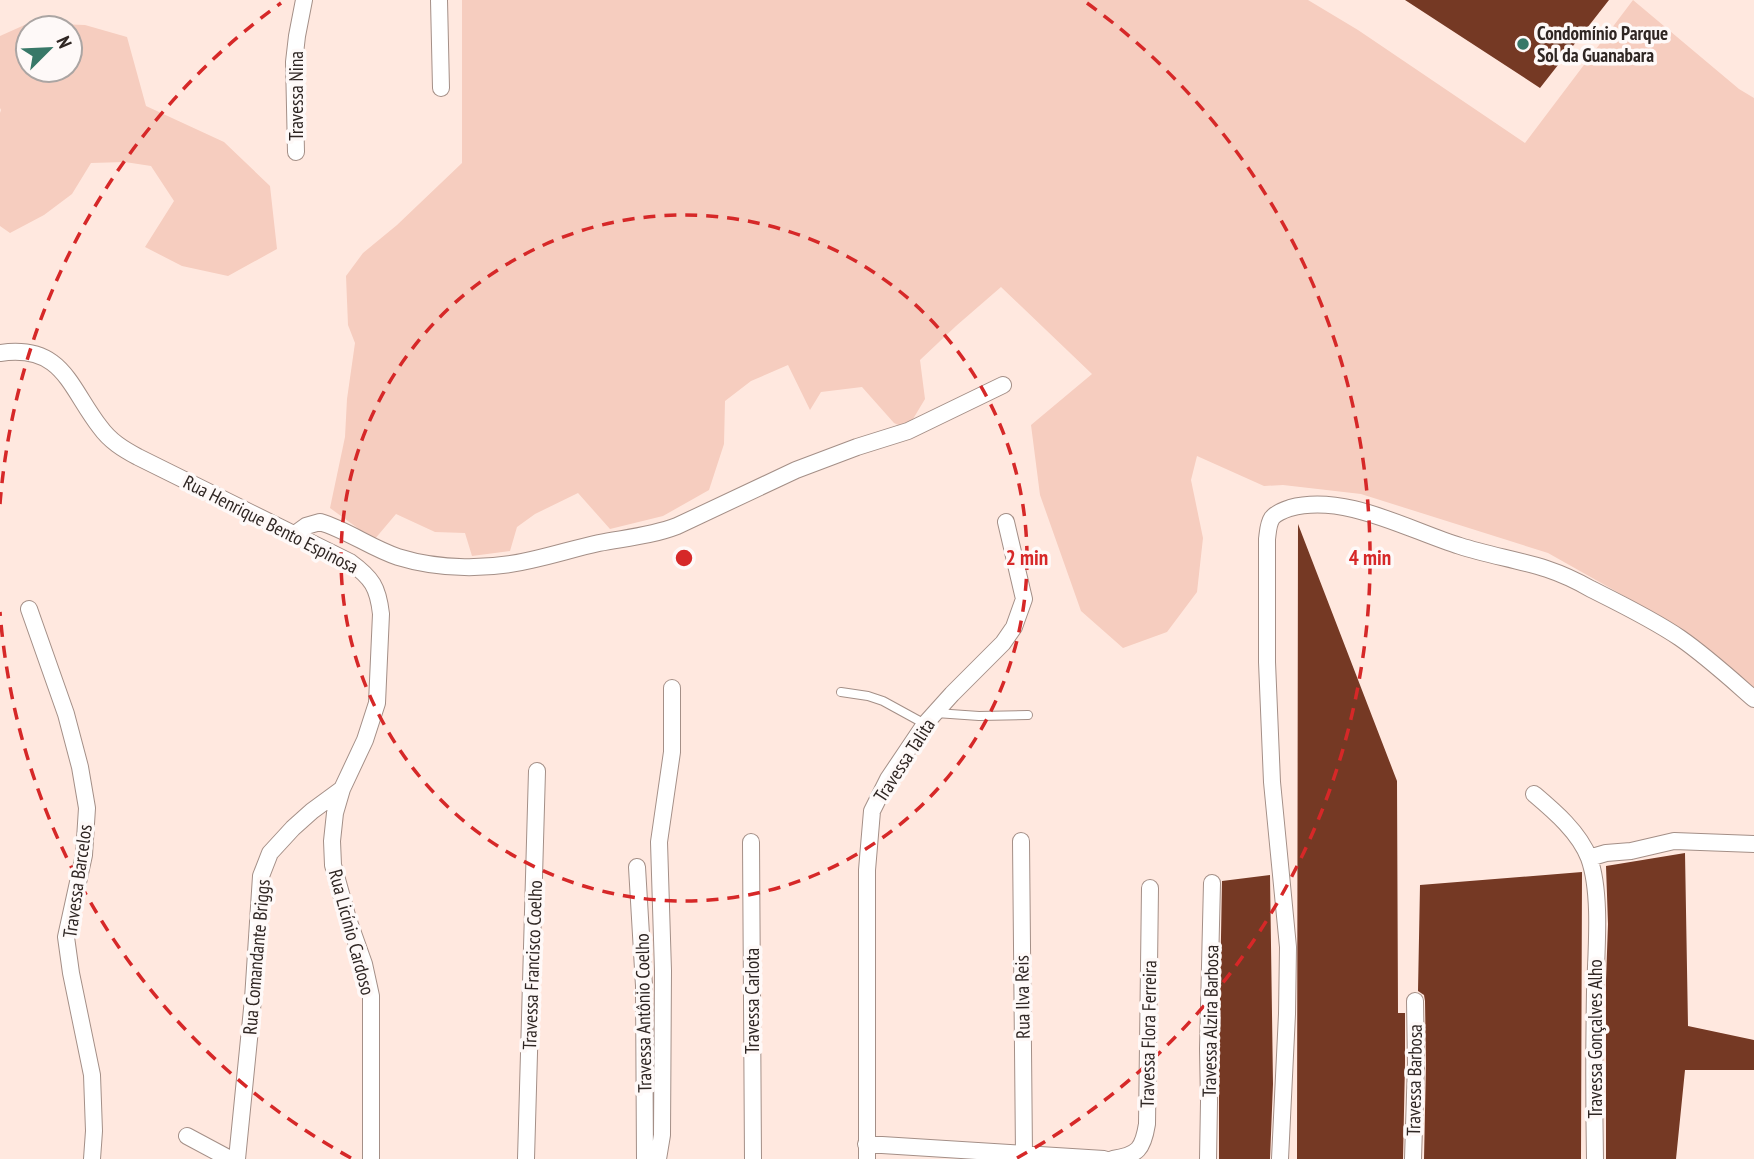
<svg xmlns="http://www.w3.org/2000/svg" width="1754" height="1159" font-family="'PT Sans Narrow',sans-serif">
<style>
.green{fill:#f6cdbf;fill-rule:evenodd}
.building{fill:#753924}
.lines{fill:none;stroke-linecap:round;stroke-linejoin:round}
.service-casing{stroke:#a48f87;stroke-width:10}
.minor-casing{stroke:#a48f87;stroke-width:18}
.service{stroke:#fff;stroke-width:8}
.minor{stroke:#fff;stroke-width:16}
.ring{fill:none;stroke:#d62828;stroke-width:3.5;stroke-dasharray:12 9}
.poi-dot{fill:#387868;stroke:#fef9f8;stroke-width:2.5}
.labels{text-anchor:middle;dominant-baseline:central;stroke-width:7;stroke-linejoin:round;paint-order:stroke}
.poi-label{font-size:19px;font-weight:bold;fill:#2f2623;stroke:#fef9f8;text-anchor:start}
.street-label{font-size:19px;fill:#2f2623;stroke:#fef9f8}
.centre{fill:#d62828;stroke:#fef9f8;stroke-width:3.5}
.ring-label{font-size:21px;text-anchor:middle;font-weight:bold;fill:#d62828;stroke:#fef9f8;stroke-width:7;stroke-linejoin:round;paint-order:stroke}
</style>
<rect width="100%" height="100%" fill="#ffe8df"/>
<!-- green -->
<path class="green" d="M462 0H1308L1358 30 1525 143 1633 0 1739 89 1754 98V698L1658 615 1548 553 1361 494 1283 485 1264 486 1197 456 1191 480 1203 538 1197 592 1167 632 1123 648 1081 611 1040 495 1031 425 1092 374 1001 287 956 326 920 360 925 399 907 429 894 423 862 387 821 392 810 410 788 365 751 381 725 401 724 444 709 490 663 516 610 529 578 493 535 514 517 527 510 551 472 556 465 533 435 532 396 514 374 540 330 508 345 437 347 399 355 343 348 325 346 276 363 253 397 225 462 163Z
M29 23 85 25 127 37 146 106 224 142 270 186 277 249 228 276 182 266 145 247 174 201 151 166 125 162 91 163 72 194 44 215 10 233 0 226V113L1 110 0 108V36ZM70 28V70H28V28Z"/>
<!-- building -->
<path class="building" d="M1405 0H1609L1540 88Z
M1298 524 1397 781 1398 1013H1405V1063L1403 1159H1297Z
M1685 853 1688 1026 1754 1040V1070H1685L1676 1159H1606V980L1608 924 1606 866Z
M1582 872 1581 1159H1424L1426 1063 1425 1001 1424 995 1418 991 1420 885Z
M1270 875 1273 1084 1270 1159H1219V1049L1222 881Z"/>
<g class="lines">
<!-- service casing -->
<g class="service-casing">
<path id="service" d="M841 692 868 696 883 701 925 724
M936 713 979 716 1028 715"/>
</g>
<!-- minor casing -->
<g class="minor-casing">
<path id="minor" d="M439 0 441 88
M296 152 294 62 297 36 304 0
M0 353C63 344 69 387 100 427 110 441 123 449 138 457L350 562C372 578 378 587 381 614L377 703 365 740 342 789 335 813 332 841 333 865 348 919 364 964 371 996V1159
M295 534 306 526 320 522C347 530 371 548 398 557 440 570 489 570 531 560 554 555 576 548 599 543 625 538 651 536 677 526L796 470 857 447 908 431 1003 385
M29 609 66 714 80 767 87 808 84 855 66 937 71 973 92 1075 94 1131 92 1159
M1534 794C1554 811 1579 832 1589 858 1602 894 1596 954 1595 992 1594 1048 1594 1103 1595 1159
M1021 841 1024 1154
M751 842 753 1159
M1589 858 1606 853 1631 851 1674 841 1754 844
M637 867 644 986 645 1159
M187 1136 230 1159
M866 1144 1104 1159
M237 1159 253 999 261 876 270 853 293 828 312 811 342 789
M526 1159 537 771
M658 1159 662 1135 663 971 659 842 672 752V688
M867 1159V870L872 811 888 779 925 724 952 694 1003 643 1014 627 1024 599 1006 522
M1113 1159C1138 1155 1143 1149 1147 1124L1150 888
M1208 1159 1209 1102 1208 1049 1212 883
M1280 1159 1287 1014 1288 947 1272 782 1267 662V539C1268 532 1268 524 1272 518 1276 513 1284 510 1290 508 1345 493 1408 530 1460 546 1488 555 1519 560 1547 569 1562 574 1577 581 1591 589 1621 604 1652 619 1680 638 1706 656 1730 678 1754 699
M1413 1159 1416 1063 1415 1001"/>
</g>
<!-- service -->
<use href="#service" class="service"/>
<!-- minor -->
<use href="#minor" class="minor"/>
</g>
<!-- distance rings -->
<g class="ring">
<circle cx="684" cy="558" r="343"/>
<path d="M351 1158A686 686 0 0 1 0 612M0 504A686 686 0 0 1 281 3M1087 3A686 686 0 0 1 1017 1158"/>
</g>
<!-- markers -->
<circle class="poi-dot" cx="1523" cy="44" r="7"/>
<g class="labels">
<!-- poi labels -->
<g class="poi-label">
<text x="1537" y="33">Condomínio Parque<tspan x="1537" dy="22">Sol da Guanabara</tspan></text>
</g>
<!-- street labels -->
<g class="street-label">
<text transform="translate(296 96) rotate(-90)">Travessa Nina</text>
<text transform="translate(271 524) rotate(27)">Rua Henrique Bento Espinosa</text>
<text transform="translate(904 760) rotate(-57)">Travessa Talita</text>
<text transform="translate(77 881) rotate(-82)">Travessa Barcelos</text>
<text transform="translate(352 932) rotate(75)">Rua Licínio Cardoso</text>
<text transform="translate(256 957) rotate(-85)">Rua Comandante Briggs</text>
<text transform="translate(532 965) rotate(-88)">Travessa Francisco Coelho</text>
<text transform="translate(1022 997) rotate(-91)">Rua Ilva Reis</text>
<text transform="translate(752 1001) rotate(-90)">Travessa Carlota</text>
<text transform="translate(643 1013) rotate(-91)">Travessa Antônio Coelho</text>
<text transform="translate(1210 1021) rotate(-89)">Travessa Alzira Barbosa</text>
<text transform="translate(1148 1034) rotate(-89)">Travessa Flora Ferreira</text>
<text transform="translate(1595 1039) rotate(-90)">Travessa Gonçalves Alho</text>
<text transform="translate(1414 1080) rotate(-89)">Travessa Barbosa</text>
</g>
</g>
<circle cx="684" cy="558" r="10" class="centre"/>
<g class="ring-label">
<text x="1027" y="565">2 min</text>
<text x="1370" y="565">4 min</text>
</g>
<!-- north arrow -->
<g transform="translate(49 49) rotate(66)"><circle r="33" fill="#fef9f8" stroke="#aba5a3" stroke-width="2"/>
<path d="M0-5L12 26L0 18L-12 26Z" fill="#387868"/>
<text y="-10" font-size="19" font-weight="bold" text-anchor="middle" fill="#2f2623">N</text>
</g>
</svg>
